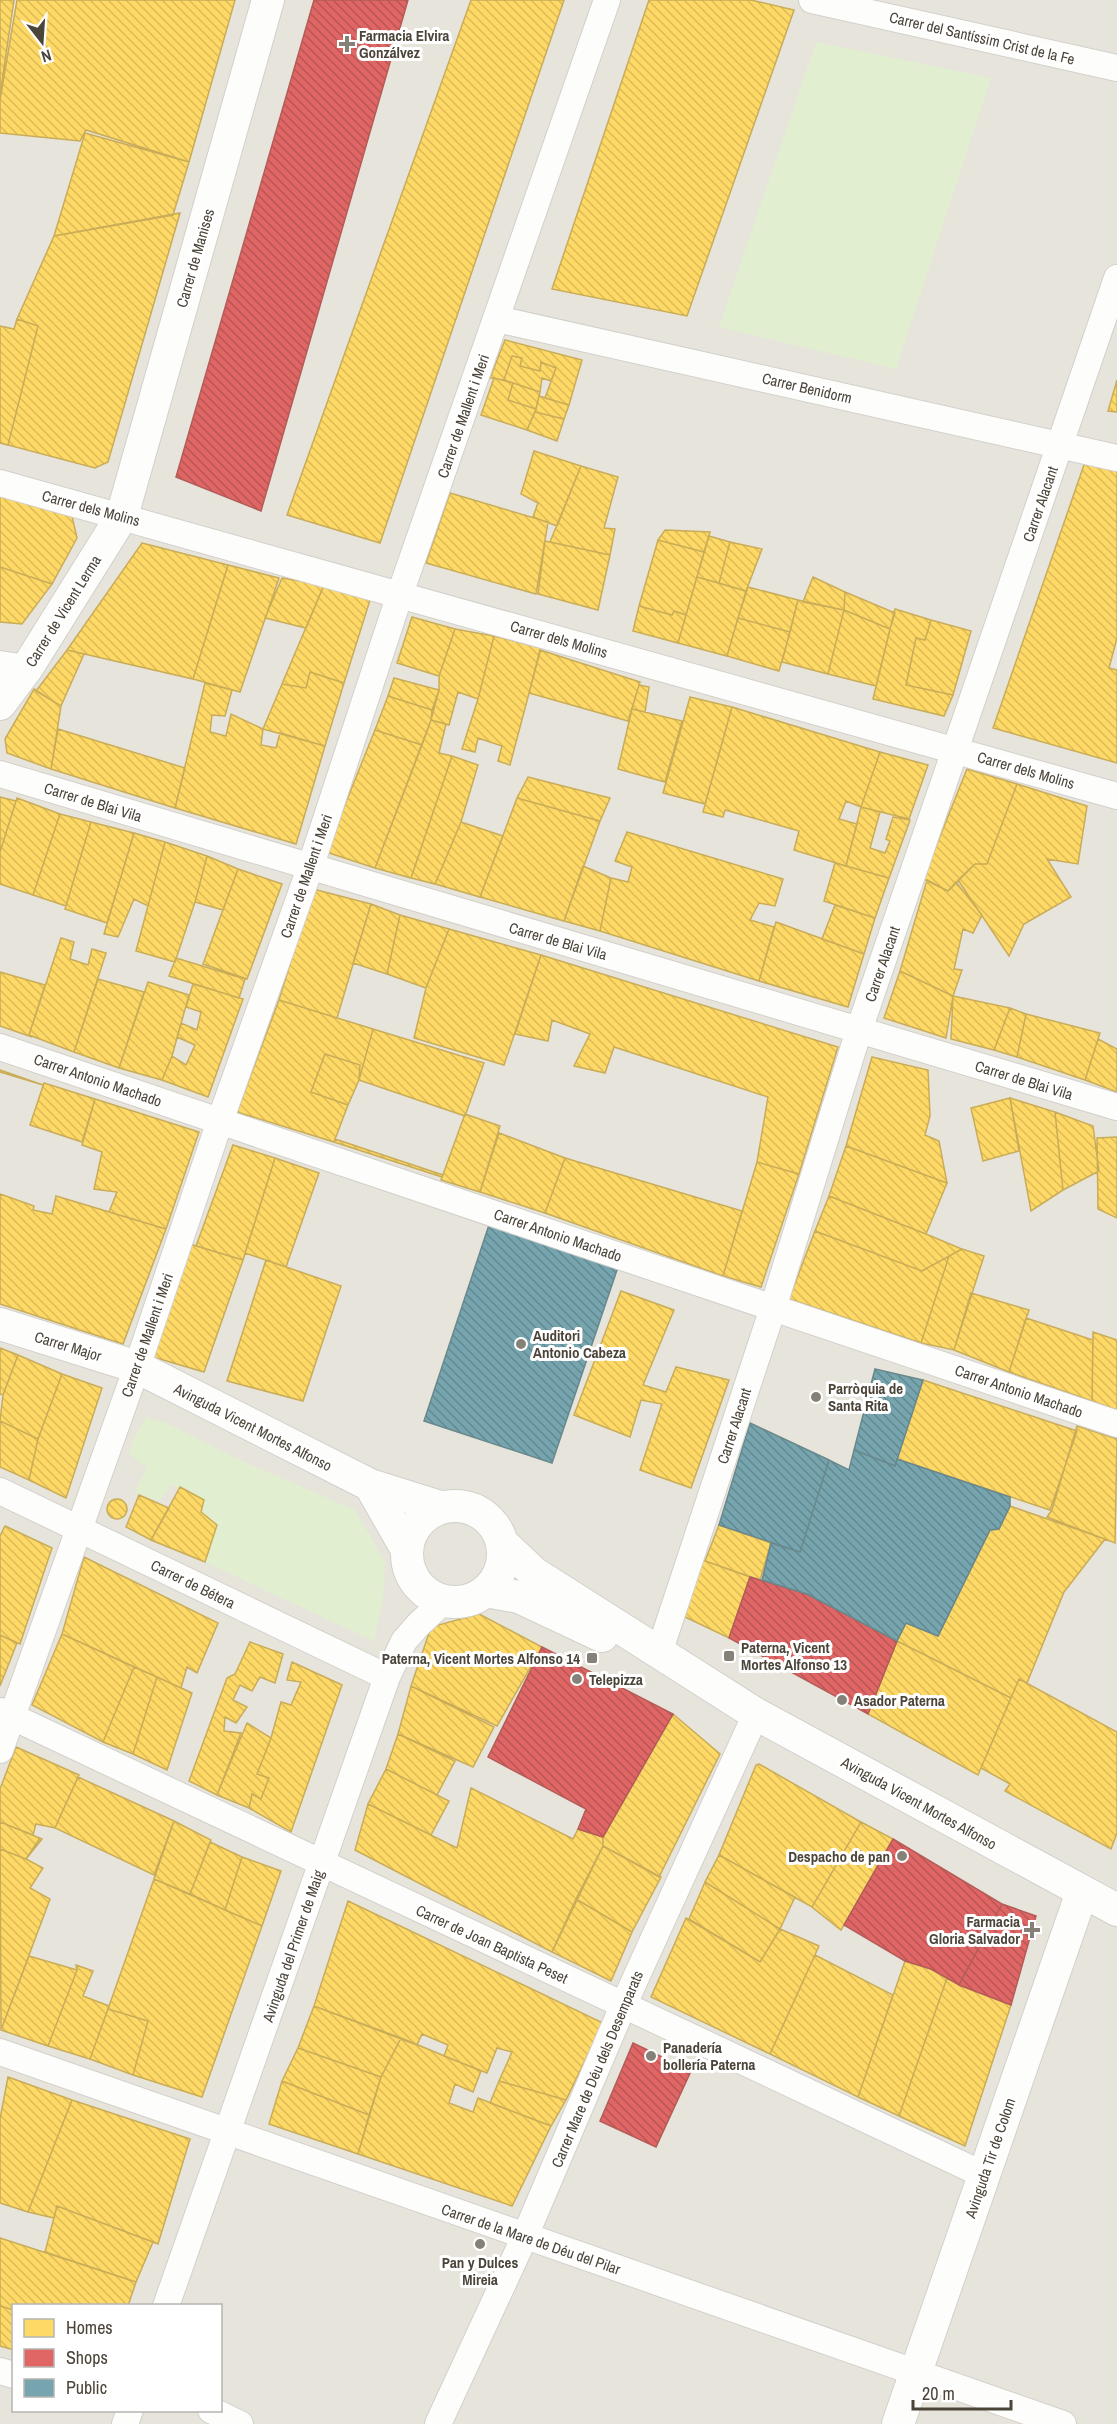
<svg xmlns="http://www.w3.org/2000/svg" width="1117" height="2424" font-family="'Archivo Narrow',sans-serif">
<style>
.residential{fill:#e7e4dc;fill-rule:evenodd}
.green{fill:#e1eecf}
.homes{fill:url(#homes-back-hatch);stroke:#c9ac58;stroke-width:1.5}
.shops{fill:url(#shops-back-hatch);stroke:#b35c58;stroke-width:1.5}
.public{fill:url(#public-back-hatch);stroke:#69888c;stroke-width:1.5}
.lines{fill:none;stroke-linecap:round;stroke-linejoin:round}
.minor-casing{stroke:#d2d0cb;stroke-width:28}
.tertiary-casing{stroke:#d2d0cb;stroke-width:34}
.minor{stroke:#fdfdfc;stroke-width:26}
.tertiary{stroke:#fdfdfc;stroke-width:32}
.poi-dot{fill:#868178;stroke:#fff;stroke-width:2}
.labels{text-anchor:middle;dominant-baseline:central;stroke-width:6;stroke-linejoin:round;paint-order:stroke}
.poi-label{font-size:15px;font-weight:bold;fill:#4b4439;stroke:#fff;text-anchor:start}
.street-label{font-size:15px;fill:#4b4439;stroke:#fff}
</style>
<defs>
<pattern id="homes-back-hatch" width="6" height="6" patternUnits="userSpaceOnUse" patternTransform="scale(1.5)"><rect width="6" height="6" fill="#ffd966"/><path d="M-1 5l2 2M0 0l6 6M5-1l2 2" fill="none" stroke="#dcbb59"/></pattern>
<pattern id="shops-back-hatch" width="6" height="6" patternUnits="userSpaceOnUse" patternTransform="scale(1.5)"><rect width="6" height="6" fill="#e06666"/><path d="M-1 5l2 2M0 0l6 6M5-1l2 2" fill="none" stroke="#b85655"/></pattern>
<pattern id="public-back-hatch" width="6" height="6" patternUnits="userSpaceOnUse" patternTransform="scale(1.5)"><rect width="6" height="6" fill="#76a5af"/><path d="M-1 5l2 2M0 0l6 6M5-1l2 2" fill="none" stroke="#63888f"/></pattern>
</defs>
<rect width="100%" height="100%" fill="#f4f2ee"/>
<!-- residential -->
<path class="residential" d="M0 0H1117V2424H0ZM14 2306H220V2410H14Z"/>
<!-- green -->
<path class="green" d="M816 42 991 78 896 369 719 327Z
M147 1417 168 1424 231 1456 355 1510 385 1562 383 1600 374 1641 205 1562 217 1526 201 1512V1500L172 1485 159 1501 134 1493 147 1468 128 1453 135 1435Z"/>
<!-- homes -->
<path class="homes" d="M0 0H14L0 95Z
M17 0H235L189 162 86 130 80 141 0 133V100Z
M471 0H564L380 543 287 515Z
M649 0H751L794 10 687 316 552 289Z
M85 133 189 162 173 215 54 236Z
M180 213 108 462 95 468 8 445 38 326 17 319 54 236Z
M17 319 38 326 8 445 0 443V326L14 329Z
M505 340 582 360 569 405 545 398 556 368 541 362 540 371 520 366 522 358 512 356 504 380 490 378Z
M512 356 522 358 520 366 540 371 541 362 556 368 551 381 542 378 540 392 504 380Z
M494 378 513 383 508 400 536 409 527 430 481 415Z
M1117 380V412L1108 411Z
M513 383 540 392 536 409 508 400Z
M539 396 569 405 564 419 535 412Z
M535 412 564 419 557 441 527 430Z
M534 451 581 466 557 526 533 517 538 503 521 494Z
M1085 462 1117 470V638L1109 668 1117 670V763L993 728Z
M581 466 618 477 604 528 615 529 610 555 550 542Z
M450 493 548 522 536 594 426 563Z
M0 494 71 512 77 538 52 584 0 567Z
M665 530 710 532 704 552 658 540Z
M709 536 730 542 719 583 697 577Z
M658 540 704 552 686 615 674 611 672 615 639 606Z
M545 541 610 555 598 610 538 594Z
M730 542 762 549 746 591 719 583Z
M142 543 228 565 193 679 67 650Z
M228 565 279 578 240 692 193 679Z
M0 567 52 584 22 624 0 622Z
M697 577 746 591 727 656 678 643Z
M813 577 845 592 844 610 803 602Z
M282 578 324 585 306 628 265 618Z
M324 585 370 600 344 683 310 672 306 688 282 684Z
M748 587 798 600 790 632 738 618Z
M845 592 895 613 890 629 844 610Z
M798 600 844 610 828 674 782 662Z
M639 606 672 615 674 611 686 615 678 643 633 631Z
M895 609 931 620 925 640 916 638 906 685 953 695 944 716 873 699Z
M844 610 890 629 876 686 828 674Z
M412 617 455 629 439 676 397 663Z
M738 618 790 632 779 671 727 656Z
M931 620 971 631 953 695 906 685 916 638 925 640Z
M455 629 494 636 478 699 458 692 449 725 431 720 439 690V676Z
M494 636 541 648 510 765 498 761 502 746 478 738 475 752 462 749 478 699Z
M67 650 84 654 61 706 36 691Z
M540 650 640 682 628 721 529 693Z
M310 672 344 683 325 746 263 729 282 684 306 688Z
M394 678 439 690 432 710 388 696Z
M205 683 232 690 225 716 212 715 210 732 226 736 231 714 263 729 261 745 276 748 280 733 325 746 296 844 175 808Z
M639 685 649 687 645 712 632 709Z
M34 689 61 706 51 769 7 753 5 739Z
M388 696 432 710 431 720 422 745 375 730Z
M690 697 732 707 705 804 663 793Z
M732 707 880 752 861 807 846 801 839 819 857 824 846 866 794 850 799 831 725 810 723 817 703 812Z
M632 709 682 721 665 782 618 769Z
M431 720 446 724 439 753 452 756 411 878 375 868Z
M58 729 185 768 175 808 51 769Z
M375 730 422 745 375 868 326 852Z
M880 752 928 765 909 819 861 807Z
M452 756 478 765 461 822 435 884 411 878Z
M967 769 1017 784 987 864H975L948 891 923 879Z
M528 777 610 798 600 821 517 798Z
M1017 784 1087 806 1078 864 1047 859 1071 897 1024 924 1009 956 958 880 975 864H987Z
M0 797 16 801 0 852Z
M17 798 60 814 33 895 0 884V852Z
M517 798 600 821 564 921 480 897Z
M861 807 880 812 870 848 885 853 890 841 886 839 893 817 910 820 889 878 846 866Z
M60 814 91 822 66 906 33 895Z
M91 822 134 833 107 923 65 909Z
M461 822 503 836 480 897 435 884Z
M627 832 783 879 775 906 759 903 750 920 774 927 759 981 600 931 611 878 628 882 632 867 615 861Z
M134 833 165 842 148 906 134 899 118 937 104 934Z
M165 842 207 856 195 902 175 962 136 951Z
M207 856 238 869 223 910 195 902Z
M835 863 889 878 875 918 824 901Z
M583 866 611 878 600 931 564 921Z
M238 869 282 884 247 979 203 964Z
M927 880 948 891 956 882 982 915 973 933 963 929 954 969 962 970 953 996 900 971Z
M313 889 371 904 337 1018 279 1000Z
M371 904 400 915 387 974 353 963Z
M835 905 875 918 864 954 822 939Z
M400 915 449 929 426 988 387 974Z
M776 922 864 954 848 1007 759 981Z
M449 929 541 955 504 1065 414 1038 426 988Z
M61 938 74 942 70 959 88 965 92 949 106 953 74 1052 29 1035Z
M541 955 838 1047 799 1174 757 1162 768 1097 614 1047 605 1073 574 1066 590 1034 552 1020 548 1041 515 1034Z
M176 958 245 979 239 998 169 976Z
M900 971 953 996 946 1038 884 1018Z
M0 972 45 985 29 1035 32 1037 0 1026Z
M98 979 144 992 119 1068 74 1052Z
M148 982 189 995 172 1056 162 1080 119 1068Z
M193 984 243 999 208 1097 162 1080 172 1056 186 1065 195 1045 177 1037 181 1023 197 1030 201 1012 186 1007Z
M953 996 1010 1008 994 1050 951 1039Z
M279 1000 373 1029 359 1080 360 1065 325 1054 311 1092 348 1105 334 1142 237 1112Z
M1010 1008 1026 1014 1017 1057 994 1050Z
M1026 1014 1100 1033 1085 1080 1017 1057Z
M373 1029 484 1063 465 1116 359 1080Z
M1098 1039 1117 1049V1092L1085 1080Z
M325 1054 360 1065 359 1080 348 1105 311 1092Z
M872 1057 928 1070 930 1116 925 1135 939 1141 947 1183 846 1146Z
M0 1070 43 1085 0 1072Z
M44 1083 95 1099 82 1142 30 1125Z
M1010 1098 1019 1151 983 1161 971 1108Z
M1010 1098 1055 1112 1063 1190 1031 1211Z
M95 1099 199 1132 166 1229 109 1212 117 1192 94 1189 102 1152 82 1145Z
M1055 1112 1093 1126 1099 1171 1063 1190Z
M465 1114 500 1126 480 1192 441 1180Z
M499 1133 565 1158 545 1213 480 1192Z
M1117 1137V1218L1098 1209 1097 1138Z
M335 1139 443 1175 442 1177 334 1142Z
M233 1145 275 1158 243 1260 196 1246Z
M846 1146 947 1183 926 1234 829 1196Z
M275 1158 319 1173 286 1267 245 1253Z
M565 1158 742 1211 723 1276 545 1213Z
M757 1162 799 1174 761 1287 723 1276Z
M0 1194 34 1206 33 1210 52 1214 56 1196 166 1229 123 1344 0 1304Z
M829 1196 926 1234 962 1249 922 1271 815 1231Z
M815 1231 922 1271 949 1256 921 1343 789 1299Z
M190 1244 243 1260 204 1372 153 1357Z
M962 1249 984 1256 954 1350 921 1343 949 1256Z
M266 1260 341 1286 303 1401 227 1381Z
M621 1291 674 1310 643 1385 666 1392 676 1367 729 1380 691 1488 640 1470 662 1404 641 1400 630 1437 574 1415Z
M971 1293 1029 1310 1009 1372 954 1350Z
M1026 1318 1093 1340 1092 1401 1009 1372Z
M1093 1332 1117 1340V1410L1092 1401Z
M0 1348 18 1355 3 1395 0 1394Z
M18 1355 62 1374 38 1439 0 1421 3 1395Z
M62 1374 102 1388 66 1498 29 1480 38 1439Z
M923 1380 1077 1431 1050 1510 897 1459Z
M0 1421 38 1439 29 1480 0 1467Z
M1077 1426 1117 1439 1115 1543 1047 1517 1052 1510Z
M180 1487 204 1500 201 1512 217 1525 205 1562 151 1540Z
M139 1495 169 1508 151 1540 126 1527Z
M107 1509a10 10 0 1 1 20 0a10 10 0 1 1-20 0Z
M1010 1506 1105 1539 1064 1592 1027 1683 1019 1679 1011 1698 897 1641 906 1623 938 1636 990 1530 999 1529Z
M719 1525 771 1543 760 1580 705 1561Z
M5 1526 52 1548 20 1644 0 1635V1536Z
M84 1557 218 1623 197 1673 187 1667 181 1688 62 1634Z
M697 1558 750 1577 729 1638 681 1615Z
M479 1614 542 1647 497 1726 411 1686 431 1627Z
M62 1634 134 1667 103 1742 32 1705Z
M0 1635 17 1643 0 1686Z
M897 1641 1011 1698 978 1775 868 1714Z
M250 1642 283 1654 275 1683 260 1677 252 1691 240 1685 233 1700 247 1707 236 1723 225 1717 224 1731 241 1733 217 1795 189 1781 227 1678 235 1674Z
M292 1662 342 1685 291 1832 249 1808 252 1794 261 1799 269 1778 257 1774 271 1738 281 1702 291 1705 301 1682 287 1680Z
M134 1667 157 1677 133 1754 103 1742Z
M157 1677 192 1693 167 1770 133 1754Z
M1019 1679 1117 1732V1833L1111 1849 1005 1791 1010 1784 981 1768Z
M411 1686 494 1727 473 1767 398 1734Z
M673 1714 720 1754 659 1877 603 1846V1837Z
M247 1723 271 1738 257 1774 269 1778 261 1799 252 1794 249 1808 217 1795Z
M398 1734 455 1761 437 1795 386 1769Z
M16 1747 79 1775 55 1828 36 1824 33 1835 0 1822V1789Z
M759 1764 861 1822 812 1907 719 1855 756 1765Z
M386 1769 449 1801 431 1835 368 1804Z
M78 1777 174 1821 154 1875 55 1828Z
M471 1788 573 1839 578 1829 603 1837V1846L552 1952 355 1850 368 1804 457 1848Z
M174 1821 211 1840 190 1894 154 1879Z
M0 1822 40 1838 26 1859 0 1849Z
M0 1822 42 1839 26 1859 43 1868 30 1888 50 1899 1 2030Z
M861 1822 893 1839 841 1930 812 1907Z
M210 1842 242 1857 225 1910 190 1894Z
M603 1846 661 1877 632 1932 576 1899Z
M719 1855 795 1897 780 1929 705 1882Z
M242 1857 281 1871 262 1926 225 1910Z
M154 1879 262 1926 202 2097 133 2075 148 2021 108 2009Z
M705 1882 780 1929 760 1962 689 1919Z
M576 1899 632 1932 611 1981 552 1952Z
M348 1901 603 2023 566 2100 499 2081 512 2052 497 2048 487 2073 444 2056 448 2045 422 2034 417 2045 314 2006Z
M686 1918 760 1962 780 1929 819 1946 770 2054 651 1997Z
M815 1955 893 1995 858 2097 770 2054Z
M29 1956 77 1970 48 2046 1 2030Z
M905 1961 931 1969 947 1978 899 2116 858 2097Z
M76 1965 93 1971 83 1996 109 2006 90 2059 48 2046 77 1970Z
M947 1978 1011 2005 965 2146 899 2116Z
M314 2006 401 2038 381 2077 298 2048Z
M108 2009 148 2021 133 2075 90 2059Z
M401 2038 481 2071 473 2092 455 2084 449 2103 473 2112 478 2098 551 2126 512 2206 358 2154 381 2077Z
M298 2048 381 2077 369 2115 282 2081Z
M8 2077 72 2100 28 2212 0 2203V2119Z
M282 2081 369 2115 358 2154 269 2124Z
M499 2081 566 2100 551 2126 490 2103Z
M72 2100 190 2139 158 2244 57 2206 54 2218 28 2212Z
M57 2206 153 2242 136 2282 45 2252Z
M0 2238 136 2282 128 2306H14V2310L0 2306Z
M0 2306 14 2310V2350L0 2346Z"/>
<!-- shops -->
<path class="shops" d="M314 0H408L261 511 176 477Z
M750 1577 807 1594 897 1641 868 1714 729 1638Z
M542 1647 673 1714 603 1837 578 1829 586 1809 488 1757Z
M893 1839 1002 1904 959 1985 931 1969 905 1961 844 1925Z
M1002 1904 1036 1916 1011 2005 959 1985Z
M633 2043 691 2071 656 2147 600 2121Z"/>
<!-- public -->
<path class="public" d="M489 1225 618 1267 552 1463 424 1421Z
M875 1369 923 1380 895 1466 854 1450Z
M750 1423 829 1460 800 1552 719 1525Z
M854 1450 895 1466 897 1459 1010 1497V1506L999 1529 990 1530 938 1636 906 1623 897 1641 807 1594 762 1580 771 1543 800 1552 829 1460 849 1470Z"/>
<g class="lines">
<!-- minor casing -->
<g class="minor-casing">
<path id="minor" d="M812 0 1117 68
M497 319 1117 458
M0 483 1117 796
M0 664 27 668
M0 774 1117 1107
M0 1047 1117 1424
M0 1491 387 1677
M659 1653 773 1308 859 1030 1117 278
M0 1711 984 2175
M0 1750 137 1367 220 1121 310 868 400 594 607 0
M0 2052 1063 2424
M166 2306 387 1677 404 1641 419 1624 444 1601
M0 2371 14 2375
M211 2410 240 2424
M125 2424 130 2410
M438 2424 525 2236 623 2006 756 1714"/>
</g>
<!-- tertiary casing -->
<g class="tertiary-casing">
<path id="tertiary" d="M0 704 27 668 122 516 268 0
M0 1324 137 1367 370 1485 440 1507
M370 1485 406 1548
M407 1554a48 48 0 1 1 96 0a48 48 0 1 1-96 0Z
M502 1543 534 1573 756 1714 1117 1910
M486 1591 519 1597 602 1636
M898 2424 1082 1892"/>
</g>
<!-- minor -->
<use href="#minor" class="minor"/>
<!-- tertiary -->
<use href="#tertiary" class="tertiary"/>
</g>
<!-- markers -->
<g class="poi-dot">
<path d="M344 35h6v6h6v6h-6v6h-6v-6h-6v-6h6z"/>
<circle cx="521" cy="1344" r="6"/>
<circle cx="816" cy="1397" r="6"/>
<rect x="723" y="1650" width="12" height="12" rx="3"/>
<rect x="586" y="1652" width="12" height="12" rx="3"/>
<circle cx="577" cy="1679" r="6"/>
<circle cx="842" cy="1700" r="6"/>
<circle cx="902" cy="1856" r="6"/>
<path d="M1029 1921h6v6h6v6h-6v6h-6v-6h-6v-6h6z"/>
<circle cx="651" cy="2056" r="6"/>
<circle cx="480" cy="2244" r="6"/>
</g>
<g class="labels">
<!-- poi labels -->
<g class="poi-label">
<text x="359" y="35">Farmacia Elvira<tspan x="359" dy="17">Gonzálvez</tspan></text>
<text x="533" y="1335">Auditori<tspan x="533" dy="17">Antonio Cabeza</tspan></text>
<text x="828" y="1388">Parròquia de<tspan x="828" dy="17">Santa Rita</tspan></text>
<text x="741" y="1647">Paterna, Vicent<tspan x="741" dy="17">Mortes Alfonso 13</tspan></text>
<text x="580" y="1658" text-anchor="end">Paterna, Vicent Mortes Alfonso 14</text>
<text x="589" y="1679">Telepizza</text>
<text x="854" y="1700">Asador Paterna</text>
<text x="890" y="1856" text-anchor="end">Despacho de pan</text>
<text x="1020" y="1921" text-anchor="end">Farmacia<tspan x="1020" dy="17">Gloria Salvador</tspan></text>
<text x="663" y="2047">Panadería<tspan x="663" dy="17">bollería Paterna</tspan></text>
<text x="480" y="2262" text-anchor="middle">Pan y Dulces<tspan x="480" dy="17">Mireia</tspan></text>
</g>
<!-- street labels -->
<g class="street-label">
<text transform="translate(982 38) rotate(13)">Carrer del Santíssim Crist de la Fe</text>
<text transform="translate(195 258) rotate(-74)">Carrer de Manises</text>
<text transform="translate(807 388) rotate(13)">Carrer Benidorm</text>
<text transform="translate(463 416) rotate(-71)">Carrer de Mallent i Meri</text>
<text transform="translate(1040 504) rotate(-71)">Carrer Alacant</text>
<text transform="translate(91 508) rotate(15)">Carrer dels Molins</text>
<text transform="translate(63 611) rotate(-58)">Carrer de Vicent Lerma</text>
<text transform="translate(559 639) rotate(16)">Carrer dels Molins</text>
<text transform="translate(1026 770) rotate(16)">Carrer dels Molins</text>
<text transform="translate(93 802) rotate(17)">Carrer de Blai Vila</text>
<text transform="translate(306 876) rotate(-71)">Carrer de Mallent i Meri</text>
<text transform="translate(558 941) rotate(16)">Carrer de Blai Vila</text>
<text transform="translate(882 964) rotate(-71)">Carrer Alacant</text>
<text transform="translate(98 1080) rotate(19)">Carrer Antonio Machado</text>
<text transform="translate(1024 1080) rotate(17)">Carrer de Blai Vila</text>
<text transform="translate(558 1235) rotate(19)">Carrer Antonio Machado</text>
<text transform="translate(147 1335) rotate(-71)">Carrer de Mallent i Meri</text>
<text transform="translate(68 1346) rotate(17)">Carrer Major</text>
<text transform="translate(1019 1391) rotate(19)">Carrer Antonio Machado</text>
<text transform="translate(734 1426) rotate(-72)">Carrer Alacant</text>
<text transform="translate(253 1427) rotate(27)">Avinguda Vicent Mortes Alfonso</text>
<text transform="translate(193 1584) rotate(26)">Carrer de Bétera</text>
<text transform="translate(919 1803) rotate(29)">Avinguda Vicent Mortes Alfonso</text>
<text transform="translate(492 1944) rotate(25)">Carrer de Joan Baptista Peset</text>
<text transform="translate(293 1946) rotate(-71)">Avinguda del Primer de Maig</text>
<text transform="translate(597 2069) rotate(-67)">Carrer Mare de Déu dels Desemparats</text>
<text transform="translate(990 2158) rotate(-71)">Avinguda Tir de Colom</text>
<text transform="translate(531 2239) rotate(19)">Carrer de la Mare de Déu del Pilar</text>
</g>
</g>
<!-- legend -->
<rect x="12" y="2304" width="210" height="108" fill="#ffffff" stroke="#b7b4b0" stroke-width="1.5"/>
<rect x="24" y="2319" width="30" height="18" fill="#ffd966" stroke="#b7b4b0" stroke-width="1.5"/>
<text x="66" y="2334" font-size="18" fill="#4b4439">Homes</text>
<rect x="24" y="2349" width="30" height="18" fill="#e06666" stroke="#b7b4b0" stroke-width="1.5"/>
<text x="66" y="2364" font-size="18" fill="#4b4439">Shops</text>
<rect x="24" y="2379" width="30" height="18" fill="#76a5af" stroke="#b7b4b0" stroke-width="1.5"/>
<text x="66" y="2394" font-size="18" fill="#4b4439">Public</text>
<!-- north arrow -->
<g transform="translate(42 42) rotate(163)" stroke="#ffffff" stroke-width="4.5" paint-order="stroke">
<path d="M0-4.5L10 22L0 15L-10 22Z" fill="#4b4439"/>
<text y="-9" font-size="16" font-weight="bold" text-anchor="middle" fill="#4b4439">N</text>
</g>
<!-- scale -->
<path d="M913 2400v9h98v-9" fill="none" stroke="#4b4439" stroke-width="3"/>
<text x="922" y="2400" font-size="18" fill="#4b4439" stroke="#ffffff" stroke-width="4.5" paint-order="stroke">20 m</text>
</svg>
